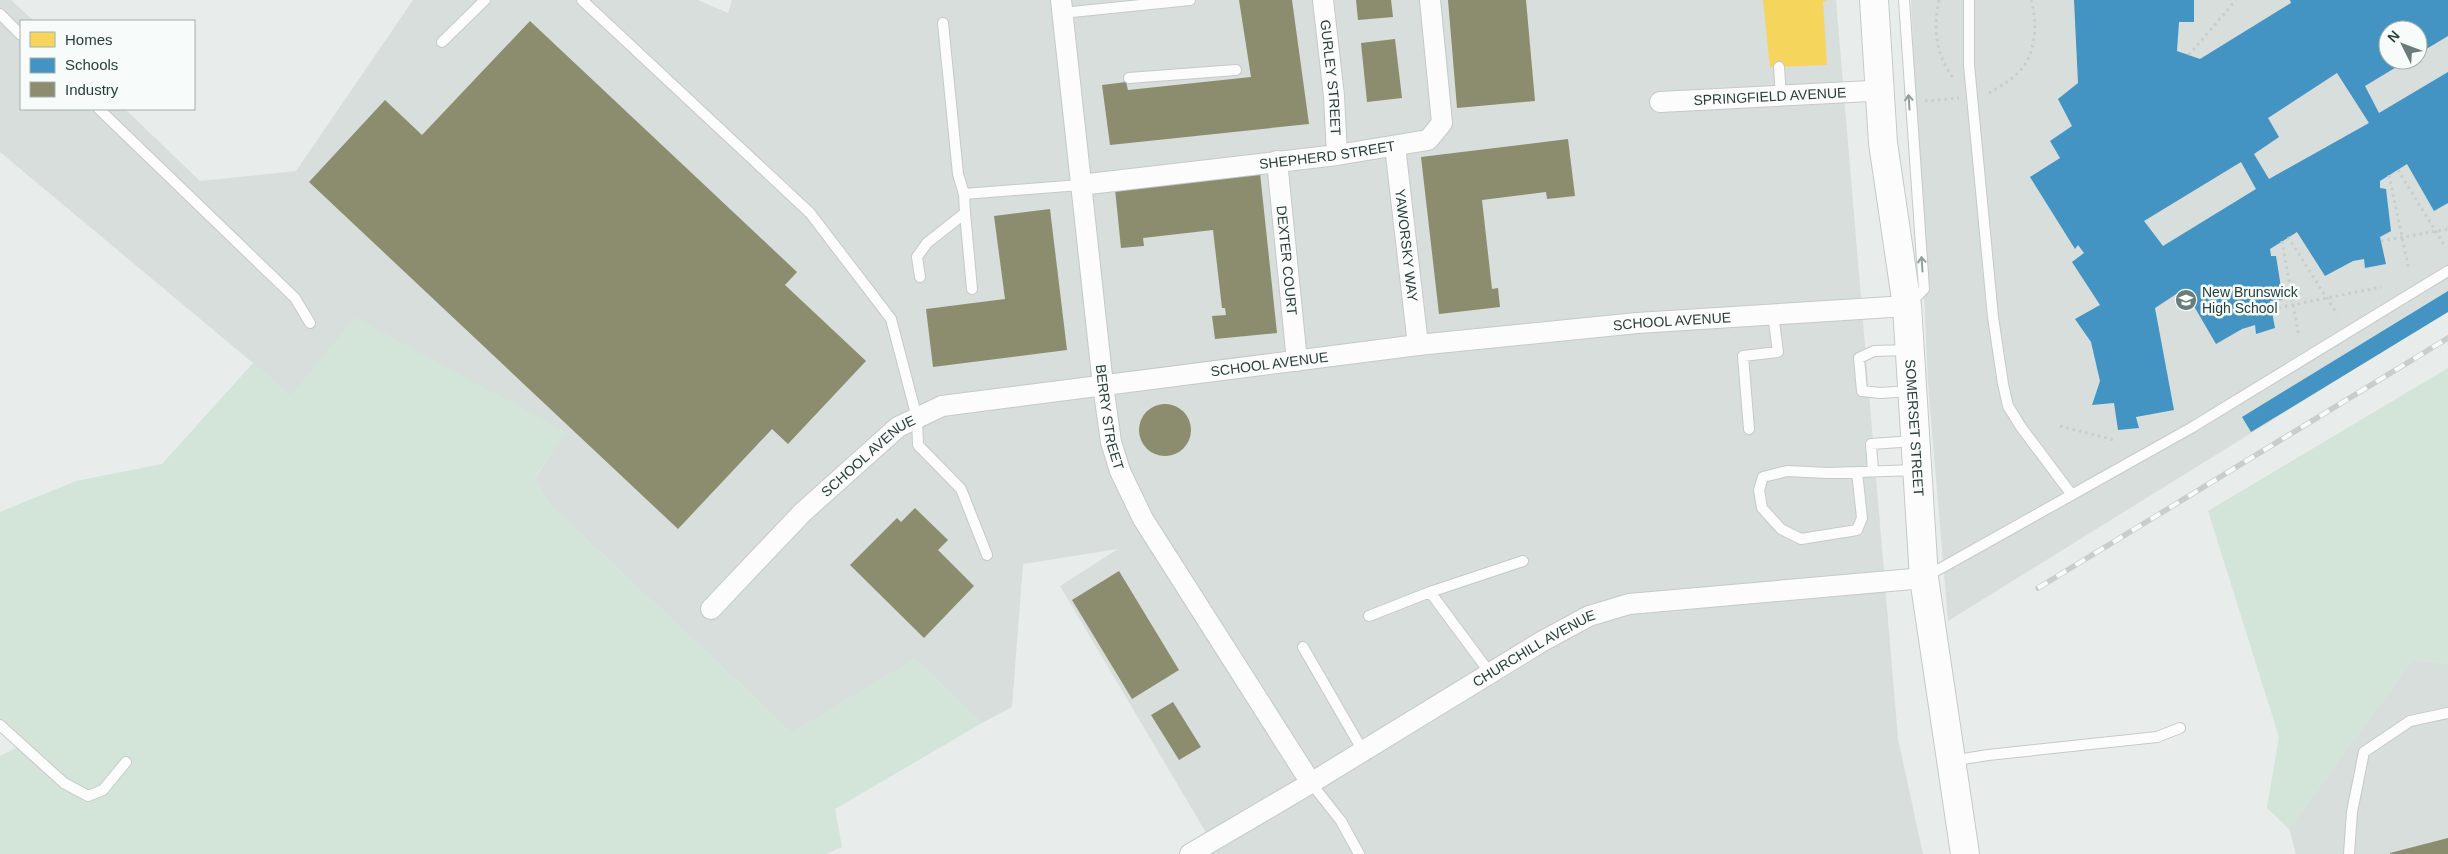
<svg xmlns="http://www.w3.org/2000/svg" width="2448" height="854" font-family="Arial,sans-serif">
<style>
.built{fill:#d7dedb;fill-rule:evenodd}
.green{fill:#d3e4d9}
.homes{fill:#f6d55c}
.schools{fill:#4393c3;fill-rule:evenodd}
.industry{fill:#8c8c6e}
.lines{fill:none;stroke-linecap:round;stroke-linejoin:round}
.service-casing{stroke:#c5cac8;stroke-width:12}
.minor-casing{stroke:#c5cac8;stroke-width:22}
.secondary-casing{stroke:#c4cac8;stroke-width:30}
.path{stroke:#c7cecd;stroke-width:3;stroke-dasharray:2.5 4;stroke-linecap:butt}
.service{stroke:#fcfcfc;stroke-width:10}
.minor{stroke:#fcfcfc;stroke-width:20}
.secondary{stroke:#fcfcfc;stroke-width:28}
.rail-casing{stroke:#c9cdcc;stroke-width:5.5}
.rail{stroke:#f7fbf9;stroke-width:4;stroke-dasharray:11;stroke-linecap:butt}
.oneway{stroke:#919e9c}
.labels{text-anchor:middle;dominant-baseline:central;stroke-width:5;stroke-linejoin:round;paint-order:stroke}
.street-label{font-size:14px;fill:#263f3b;stroke:#f7fbf9}
.poi-label{font-size:14px;fill:#263f3b;stroke:#f7fbf9;text-anchor:start}
</style>
<rect width="100%" height="100%" fill="#e8edeb"/>
<!-- built -->
<path class="built" d="M0 0H11L34 21H21V109H125L200 181 296 171 413 0H698L728 13 732 0H1836L1898 739 1923 854H1202L1214 846 1060 586 1118 549 1023 564 1012 707 982 723 915 659 792 733 549 504 535 478 565 432 290 396 253 363 0 152Z
M1911 0H2448V311L1948 621 1928 384ZM2388 30H2418V60H2388Z
M2412 660 2448 664V854H2296L2289 829Z"/>
<!-- green -->
<path class="green" d="M355 317 566 432 535 477 549 504 792 733 915 659 982 723 835 809 842 847 826 854H0V756L20 746 0 727V512L76 481 162 464 253 363 290 396Z
M2448 368V664L2412 660 2289 829 2267 808 2279 737 2208 511Z"/>
<!-- homes -->
<path class="homes" d="M1763 0H1828L1823 2 1827 65 1770 67Z"/>
<!-- schools -->
<path class="schools" d="M2074 0H2194V22H2179L2177 51 2200 59 2291 3 2290 0H2448V36L2418 54V30H2388V60H2408L2365 86 2379 113 2448 72V203L2434 211 2407 164 2380 181V188L2386 189 2391 231 2380 237 2386 264 2365 268 2364 259 2353 261 2325 276 2297 232 2270 249 2271 256H2276L2283 300 2270 301 2275 328 2256 334 2255 325 2242 329 2216 344 2184 289 2155 308 2174 410 2136 417 2139 428 2118 430 2114 403 2092 405 2100 381 2091 342 2075 319 2100 305 2072 262 2084 253 2078 245 2075 249 2030 177 2060 158 2050 141 2072 126 2058 99 2078 83ZM2337 73 2369 123 2269 179 2254 154 2279 137 2268 118ZM2241 162 2256 189 2163 246 2144 221Z
M2448 291V312L2251 432 2242 417Z"/>
<!-- industry -->
<path class="industry" d="M1239 0H1292L1309 124 1110 145 1102 85 1126 82 1128 90 1251 77Z
M1356 0H1391L1393 17 1358 20Z
M1448 0H1526L1535 101 1457 108Z
M530 21 797 272 785 285 866 361 788 444 772 429 678 529 309 182 385 100 422 135Z
M1395 39 1402 98 1367 102 1361 43Z
M1568 139 1575 196 1547 199 1546 192 1482 200 1492 289 1498 288 1500 307 1439 314 1421 157Z
M1260 173 1277 333 1215 339 1212 316 1226 315 1225 308H1222L1213 230 1143 238 1144 246 1121 248 1115 189Z
M1050 209 1067 350 933 367 926 309 1005 299 994 216Z
M1139 430a26 26 0 1 1 52 0a26 26 0 1 1-52 0Z
M915 508 948 540 938 550 974 586 924 638 850 565 897 518 901 522Z
M1119 571 1179 670 1132 699 1072 600Z
M1173 702 1201 747 1179 760 1151 715Z
M2448 838V854H2390V853Z"/>
<g class="lines">
<!-- service casing -->
<g class="service-casing">
<path id="service" d="M582 0 810 213 891 319 917 418 918 445 961 489 987 555
M1904 0 1924 289 1911 302
M1969 0V65L1993 317 2003 384 2008 406 2021 427 2072 495
M1062 13 1190 0
M0 14 21 35
M943 23 958 174 964 194 1080 185
M442 42 485 0
M1779 67 1781 96
M1129 78 1236 70
M99 109 295 298 310 323
M965 213 972 289
M920 277 917 257 927 243 965 213 964 194
M1908 350 1874 351 1859 358 1862 391 1880 393 1910 391
M1749 429 1743 356 1778 352 1773 314
M1873 471 1871 444 1915 441
M1857 472 1862 518 1857 530 1801 539 1781 529 1762 508 1759 490 1763 477 1787 471 1827 473 1917 470
M1927 576 2191 428 2448 271
M1430 592 1490 673
M1369 616 1430 592 1523 561
M1303 647 1363 751
M0 725 64 783 88 796 103 790 126 762
M1951 761 1988 755 2157 737 2180 728
M1311 783 1341 821 1359 854
M2349 854 2352 812 2364 752 2410 721 2448 713"/>
</g>
<!-- minor casing -->
<g class="minor-casing">
<g id="minor">
<path id="s1" d="M1061 0 1103 385 1111 442 1120 471 1143 519 1311 783"/>
<path id="s2" d="M1323 0 1334 96 1337 155"/>
<path id="s3" d="M1660 102 1870 91 1878 95"/>
<path id="s4" d="M1395 146 1418 345"/>
<path id="s5" d="M1277 161 1297 361"/>
<path id="s6" d="M1080 185 1337 155 1428 140 1442 123 1430 0"/>
<path id="s7" d="M711 609 802 513 898 427 942 406 1418 345 1637 323 1907 306"/>
<path id="s8" d="M1190 854 1311 783 1541 642 1589 616 1629 604 1924 578"/>
</g>
</g>
<!-- secondary casing -->
<g class="secondary-casing">
<g id="secondary">
<path id="s9" d="M1874 0 1883 143 1907 306 1924 578 1965 854"/>
</g>
</g>
<!-- path -->
<path class="path" d="M1939 0C1933 29 1936 57 1955 80
M2189 55 2236 0
M1989 93C1999 87 2010 81 2018 73 2036 56 2038 23 2031 0
M1925 101 1959 98
M2398 170 2446 248
M2389 175 2409 270
M2288 237 2337 314
M2282 241 2299 337
M2381 241 2448 229
M2272 309 2381 287
M2060 426 2114 440"/>
<!-- service -->
<use href="#service" class="service"/>
<!-- minor -->
<use href="#minor" class="minor"/>
<!-- secondary -->
<use href="#secondary" class="secondary"/>
<!-- rail casing -->
<g class="rail-casing">
<path id="rail" d="M2038 588 2448 338"/>
</g>
<!-- rail -->
<use href="#rail" class="rail"/>
</g>
<!-- one-way arrows -->
<defs><path id="oneway-shaft" d="M-6 0H5M1.5-3L5.5 0L1.5 3" fill="none" stroke-width="1.6" stroke-linecap="round" stroke-linejoin="round" transform="scale(1.25)"/></defs>
<g class="oneway">
<use href="#oneway-shaft" transform="translate(1909 102) rotate(-94)"/>
<use href="#oneway-shaft" transform="translate(1922 264) rotate(-94)"/>
</g>
<!-- icons -->
<defs>
<g id="school-disc" transform="scale(1.125)"><circle r="9.5" fill="#6a7c79" stroke="#f7fbf9"/><path d="M0-5L7-2L0 1L-7-2ZM-4 1L0 2.5L4 1V4Q0 6-4 4Z" fill="#fff"/></g>
</defs>
<g fill-rule="evenodd">
<use href="#school-disc" x="2186" y="300"/>
</g>
<g class="labels">
<!-- street labels -->
<g class="street-label">
<text stroke="none"><textPath href="#s2" startOffset="78">GURLEY STREET</textPath></text>
<text stroke="none"><textPath href="#s3" startOffset="110">SPRINGFIELD AVENUE</textPath></text>
<text stroke="none"><textPath href="#s6" startOffset="249">SHEPHERD STREET</textPath></text>
<text stroke="none"><textPath href="#s4" startOffset="100">YAWORSKY WAY</textPath></text>
<text stroke="none"><textPath href="#s5" startOffset="100">DEXTER COURT</textPath></text>
<text stroke="none"><textPath href="#s7" startOffset="1045">SCHOOL AVENUE</textPath></text>
<text stroke="none"><textPath href="#s7" startOffset="640">SCHOOL AVENUE</textPath></text>
<text stroke="none"><textPath href="#s1" startOffset="420">BERRY STREET</textPath></text>
<text stroke="none"><textPath href="#s9" startOffset="430">SOMERSET STREET</textPath></text>
<text stroke="none"><textPath href="#s7" startOffset="220">SCHOOL AVENUE</textPath></text>
<text stroke="none"><textPath href="#s8" startOffset="401">CHURCHILL AVENUE</textPath></text>
</g>
<!-- poi labels -->
<g class="poi-label">
<text x="2202" y="292">New Brunswick<tspan x="2202" dy="16">High School</tspan></text>
</g>
</g>
<!-- legend -->
<rect x="20" y="20" width="175" height="90" fill="#f7fbf9" stroke="#a3b0ad"/>
<rect x="30" y="32" width="25" height="15" fill="#f6d55c" stroke="#a3b0ad"/>
<text x="65" y="45" font-size="15" fill="#263f3b">Homes</text>
<rect x="30" y="58" width="25" height="15" fill="#4393c3" stroke="#a3b0ad"/>
<text x="65" y="70" font-size="15" fill="#263f3b">Schools</text>
<rect x="30" y="82" width="25" height="15" fill="#8c8c6e" stroke="#a3b0ad"/>
<text x="65" y="95" font-size="15" fill="#263f3b">Industry</text>
<!-- north arrow -->
<g transform="translate(2403 45) rotate(312)"><circle r="24" fill="#f7fbf9" stroke="#a3b0ad"/>
<path d="M0-4L9 19L0 12L-9 19Z" fill="#6a7c79"/>
<text y="-8" font-size="14" font-weight="bold" text-anchor="middle" fill="#263f3b">N</text>
</g>
</svg>
